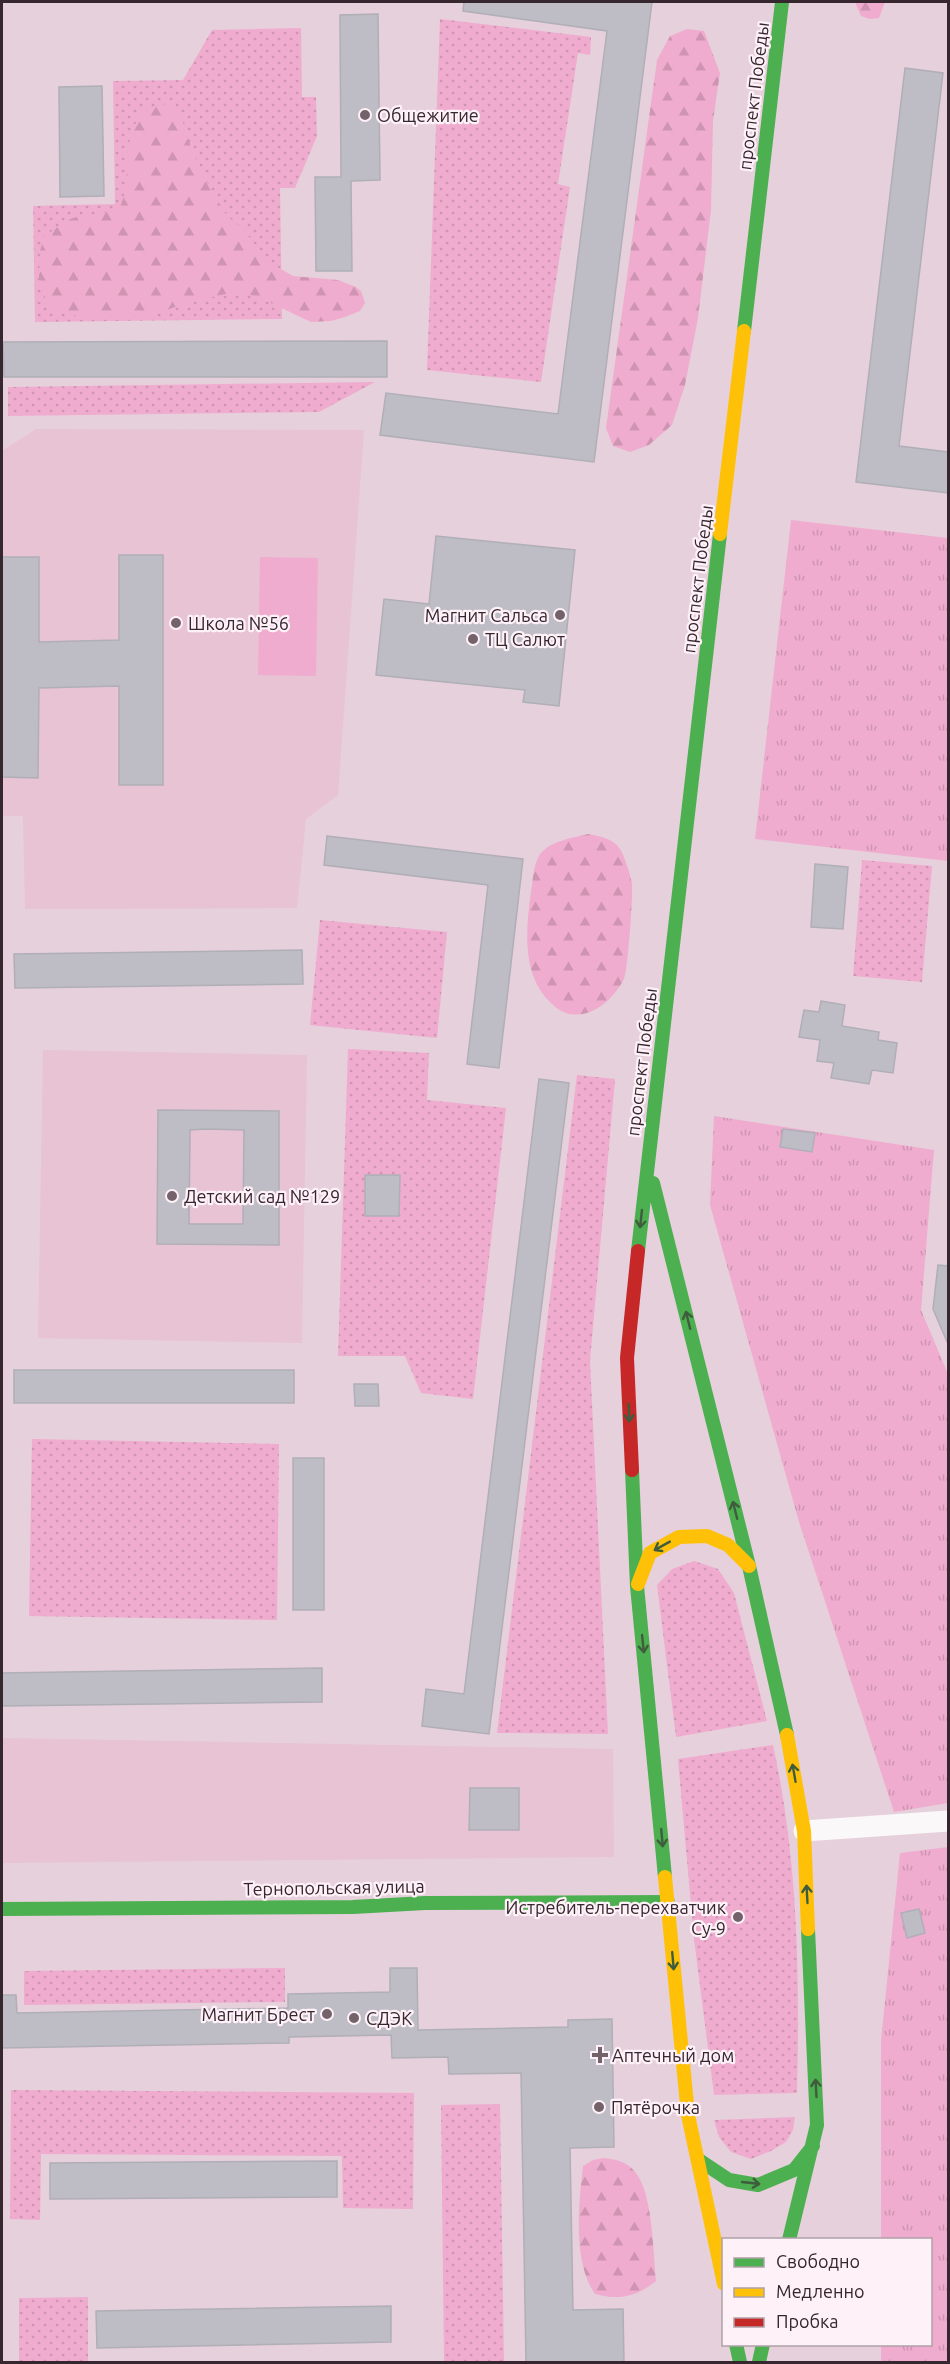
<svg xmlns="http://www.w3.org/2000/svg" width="950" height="2364" font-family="Ubuntu,sans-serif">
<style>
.built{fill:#e7c3d4}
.grass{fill:url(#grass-dots)}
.forest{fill:url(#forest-firs)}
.park{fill:url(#park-tufts)}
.garden{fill:#f0accf}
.building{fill:#bebcc4;stroke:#b0aeb7;stroke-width:1.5;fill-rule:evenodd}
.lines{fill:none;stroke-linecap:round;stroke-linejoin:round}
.street{stroke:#fbf8fa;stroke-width:21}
.fast{stroke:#4caf50;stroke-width:14}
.slow{stroke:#ffc107;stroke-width:14}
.jam{stroke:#c62828;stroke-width:14}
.oneway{stroke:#3f5d3c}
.poi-dot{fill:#74626b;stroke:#fef1f7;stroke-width:2}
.labels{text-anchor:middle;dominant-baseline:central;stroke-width:4.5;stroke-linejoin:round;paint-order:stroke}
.street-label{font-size:18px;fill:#36272e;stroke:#fef1f7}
.poi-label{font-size:18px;fill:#36272e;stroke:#fef1f7;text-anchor:start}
</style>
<defs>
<pattern id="grass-dots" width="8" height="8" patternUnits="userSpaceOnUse" patternTransform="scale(1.5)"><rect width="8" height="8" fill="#f0accf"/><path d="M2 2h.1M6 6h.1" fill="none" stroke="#ce94b2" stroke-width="1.8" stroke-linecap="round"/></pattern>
<pattern id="forest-firs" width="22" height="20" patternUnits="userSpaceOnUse" patternTransform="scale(1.5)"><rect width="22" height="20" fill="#f0accf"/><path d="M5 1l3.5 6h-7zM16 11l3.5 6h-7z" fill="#ce94b2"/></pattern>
<pattern id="park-tufts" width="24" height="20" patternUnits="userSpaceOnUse" patternTransform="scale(1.5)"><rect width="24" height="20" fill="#f0accf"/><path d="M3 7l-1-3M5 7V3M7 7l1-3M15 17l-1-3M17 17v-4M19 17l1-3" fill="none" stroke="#ce94b2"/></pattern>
</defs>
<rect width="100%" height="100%" fill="#e6d0db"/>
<!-- built -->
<path class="built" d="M36 429 364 430 338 795 306 819 297 908 25 909 23 816H2V451Z
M43 1050 307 1055 302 1343 38 1338Z
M2 1738 613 1749 614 1857 2 1863Z"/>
<!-- grass -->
<path class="grass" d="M440 19 591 37 590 55 578 53 558 184 570 187 541 382 427 370Z
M301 28 302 97H316L317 136 295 188H280L282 319 35 322 33 206 115 204 113 81 183 80 212 30Z
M375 382 319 412 8 416V387Z
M862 860 932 866 922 982 853 976Z
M320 920 447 932 437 1038 310 1025Z
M348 1049 429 1053 427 1100 506 1108 473 1399 421 1393 405 1356H338Z
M577 1075 615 1079 590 1361 608 1734 497 1733Z
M32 1439 279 1444 277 1620 29 1616Z
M694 1561 718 1569 734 1593 767 1721 676 1737 657 1585 672 1569Z
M773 1745C798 1858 800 1977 797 2093L714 2095 694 1939 678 1759Z
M285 1968V2002L24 2005V1971Z
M11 2090 414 2093 413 2209 343 2208 342 2156 41 2154 40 2220 10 2219Z
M500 2104 504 2362H444L441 2105Z
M795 2117 793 2130 786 2142 771 2151 751 2159 731 2152 719 2137 714 2120Z
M88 2297V2362H19V2298Z"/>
<!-- forest -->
<path class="forest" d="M855 2H885L879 18 870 19 861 16Z
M687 29 704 31 720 73 713 121 711 210 698 318 685 385 672 425 649 445 630 452 613 446 606 428 657 60 670 36Z
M172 102 179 110 193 153 209 186 227 216 242 228 269 262 293 276 338 280 356 287 361 291 365 303 360 311 345 317 331 321 311 322 258 297 237 291 180 305 151 316 81 317 58 311 47 304 39 278 40 251 44 237 65 221 79 216 109 212 120 207C129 188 126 169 128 149 130 135 135 124 141 112Z
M588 834C599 836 613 838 620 849 624 854 631 877 632 883 633 896 628 970 624 979 614 998 594 1018 570 1014 563 1013 556 1008 551 1003 521 975 526 929 531 891 533 880 533 866 539 856 548 841 573 838 588 834Z
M603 2158C616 2159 628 2162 636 2173 653 2195 653 2252 656 2281 638 2296 619 2301 595 2294 572 2261 579 2204 583 2166L593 2160Z"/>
<!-- park -->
<path class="park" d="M791 520 948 538V861L755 839Z
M714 1116 934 1150 921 1310 948 1374V1803L894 1812 799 1522 710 1205Z
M948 1847V2362H881V2345L930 2344V2240H881V2041L900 1853Z"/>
<!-- garden -->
<path class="garden" d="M260 557 318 558 316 676 258 675Z"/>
<!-- building -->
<path class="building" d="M464 2H652L594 462 380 435 386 393 558 414 607 31 463 11Z
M378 14 380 180 351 181 352 271H316L315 177H341L340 15Z
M905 68 943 73 899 446 948 452V493L856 482Z
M102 86 104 196 60 197 59 87Z
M387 341V377H4L3 342Z
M436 536 575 550 559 706 523 702 525 690 376 675 384 599 429 604Z
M119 555H163V785H119V686L39 688 38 778 2 777V557H39V642L119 640Z
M327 836 523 859 499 1068 467 1064 488 885 324 865Z
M815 864 848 867 843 929 811 927Z
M302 950 303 984 15 988 14 954Z
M821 1001 845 1005 842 1026 879 1032 878 1040 897 1043 893 1073 872 1070 869 1084 831 1078 834 1063 817 1061 820 1040 799 1037 804 1010 819 1012Z
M539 1079 569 1083 489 1734 422 1726 426 1689 464 1694Z
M158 1110 279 1111V1245L157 1244ZM206 1129 244 1130 243 1224H189L190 1130Z
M783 1129 815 1133 812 1152 780 1147Z
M365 1175H400L399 1216H365Z
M938 1265 948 1266V1344L933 1309Z
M14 1370H294V1403H14Z
M354 1384H378L379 1406H355Z
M293 1458H324V1610H293Z
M322 1668V1702L2 1706V1673Z
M470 1788H519V1830H469Z
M919 1909 925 1933 907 1938 901 1913Z
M390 1968H417L418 2030 568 2027V2020L612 2019 614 2147 570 2148 573 2310 623 2309 624 2362H526L521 2073 449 2074 448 2057 392 2058 391 2035 289 2037V2043L2 2048V1995H16L17 2013 288 2008V1994L390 1992Z
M337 2161V2197L50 2199V2163Z
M391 2306V2342L97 2348 96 2311Z"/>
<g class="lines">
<!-- street -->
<path class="street" d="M804 1831 948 1821"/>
<!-- fast -->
<path class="fast" d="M744 331 782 2
M653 1183 749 1566 787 1735
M638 1251 720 534
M632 1470 637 1586 665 1877
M2 1909 353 1907 425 1903 668 1902
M699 2160 729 2180 758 2185 794 2170 813 2146
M789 2240 817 2125 808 1929
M736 2344 740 2362
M759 2362 763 2344"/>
<!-- slow -->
<path class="slow" d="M720 534 744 331
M638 1584 650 1553 679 1537 707 1536 728 1545 749 1566
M787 1735 804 1831 808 1929
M665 1877 688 2115 724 2284"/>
<!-- jam -->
<path class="jam" d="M632 1470 627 1358 638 1251"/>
</g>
<!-- one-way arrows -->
<defs><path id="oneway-shaft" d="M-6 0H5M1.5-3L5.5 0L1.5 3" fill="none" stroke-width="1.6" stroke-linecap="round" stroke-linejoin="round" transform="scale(1.5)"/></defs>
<g class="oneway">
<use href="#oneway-shaft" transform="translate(641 1219) rotate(96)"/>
<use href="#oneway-shaft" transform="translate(688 1320) rotate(-104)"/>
<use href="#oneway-shaft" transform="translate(629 1413) rotate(87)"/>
<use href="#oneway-shaft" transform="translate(735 1510) rotate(-104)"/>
<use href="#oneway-shaft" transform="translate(662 1546) rotate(151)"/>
<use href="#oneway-shaft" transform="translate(643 1644) rotate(84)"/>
<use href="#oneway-shaft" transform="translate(794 1773) rotate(-100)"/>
<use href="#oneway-shaft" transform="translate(662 1838) rotate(85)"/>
<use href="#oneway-shaft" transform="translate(807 1894) rotate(-93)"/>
<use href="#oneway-shaft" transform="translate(673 1961) rotate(85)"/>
<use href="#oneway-shaft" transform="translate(816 2088) rotate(-93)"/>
<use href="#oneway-shaft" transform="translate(751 2183) rotate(6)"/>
</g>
<!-- markers -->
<g class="poi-dot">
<circle cx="365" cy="115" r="6"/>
<circle cx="560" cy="615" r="6"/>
<circle cx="176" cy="623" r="6"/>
<circle cx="473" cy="639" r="6"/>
<circle cx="172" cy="1196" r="6"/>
<circle cx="738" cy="1917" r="6"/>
<circle cx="327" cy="2014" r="6"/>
<circle cx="354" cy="2018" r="6"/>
<path d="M597 2046h6v6h6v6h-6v6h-6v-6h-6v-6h6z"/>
<circle cx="599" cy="2107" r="6"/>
</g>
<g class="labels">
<!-- street labels -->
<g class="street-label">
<text transform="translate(753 96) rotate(-83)">проспект Победы</text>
<text transform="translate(697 579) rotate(-83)">проспект Победы</text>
<text transform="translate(641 1062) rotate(-83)">проспект Победы</text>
<text transform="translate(334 1887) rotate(-1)">Тернопольская улица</text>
</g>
<!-- poi labels -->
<g class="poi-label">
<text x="377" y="115">Общежитие</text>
<text x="548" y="615" text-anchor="end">Магнит Сальса</text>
<text x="188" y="623">Школа №56</text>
<text x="485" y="639">ТЦ Салют</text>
<text x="184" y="1196">Детский сад №129</text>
<text x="726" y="1907" text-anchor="end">Истребитель-перехватчик<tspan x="726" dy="21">Су-9</tspan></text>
<text x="315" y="2014" text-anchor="end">Магнит Брест</text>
<text x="366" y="2018">СДЭК</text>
<text x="612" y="2055">Аптечный дом</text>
<text x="611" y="2107">Пятёрочка</text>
</g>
</g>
<!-- border -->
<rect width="950" height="2364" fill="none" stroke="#36272e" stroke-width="6"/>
<!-- legend -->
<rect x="722" y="2238" width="210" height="108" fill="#fef1f7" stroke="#aea0a7" stroke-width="1.5"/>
<rect x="734" y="2258" width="30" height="9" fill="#4caf50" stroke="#aea0a7" stroke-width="1.5"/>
<text x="776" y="2268" font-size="18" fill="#36272e">Свободно</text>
<rect x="734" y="2288" width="30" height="9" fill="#ffc107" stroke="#aea0a7" stroke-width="1.5"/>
<text x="776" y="2298" font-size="18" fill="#36272e">Медленно</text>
<rect x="734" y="2318" width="30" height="9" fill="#c62828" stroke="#aea0a7" stroke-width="1.5"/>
<text x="776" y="2328" font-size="18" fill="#36272e">Пробка</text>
</svg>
